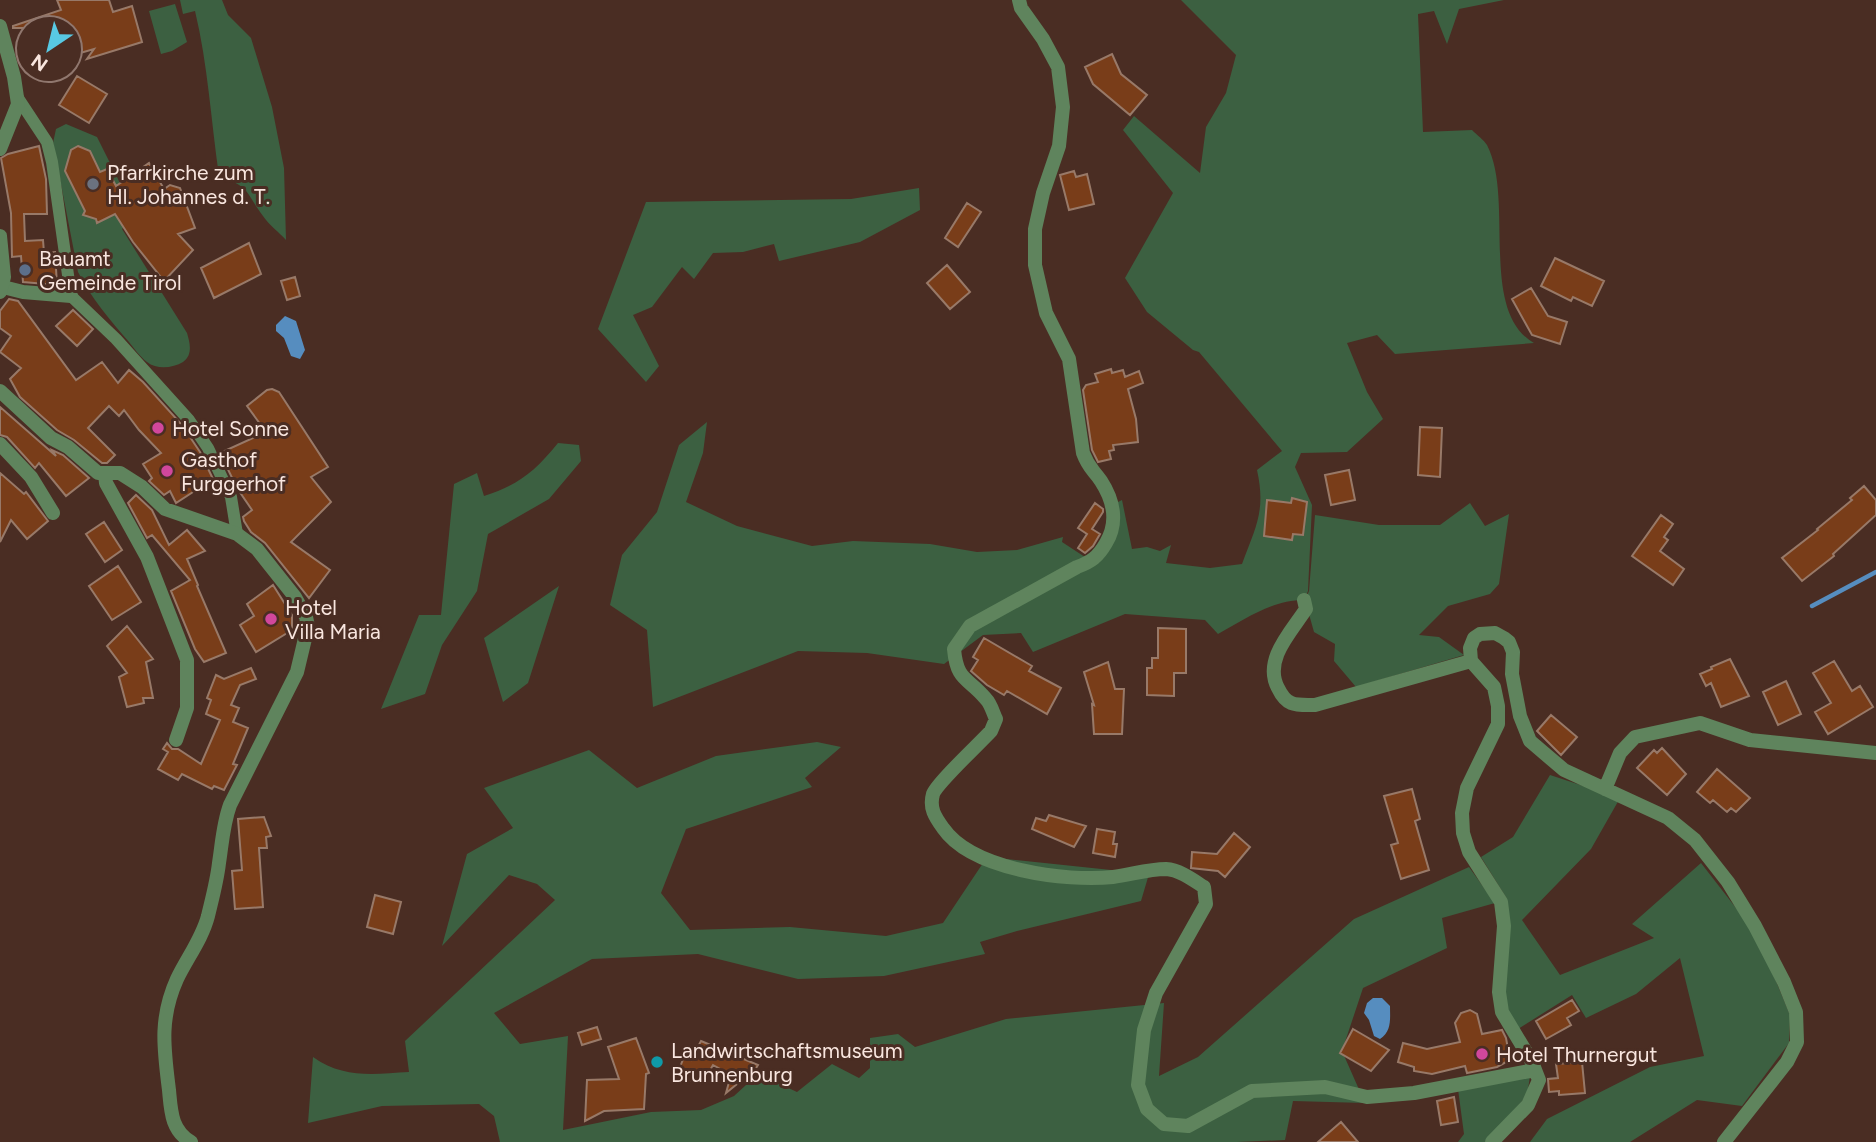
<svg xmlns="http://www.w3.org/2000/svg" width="1876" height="1142" font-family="Figtree,sans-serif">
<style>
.green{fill:#3c6041}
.water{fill:#568dbf}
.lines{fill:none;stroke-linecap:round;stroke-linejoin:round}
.stream{stroke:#568dbf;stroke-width:4.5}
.building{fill:#793d19;stroke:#987968;stroke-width:2}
.pedestrian{stroke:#5f845d;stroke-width:12}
.minor{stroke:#5f845d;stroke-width:14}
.tertiary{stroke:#5f845d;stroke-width:14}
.worship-dot{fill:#6b7280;stroke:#4a2d23;stroke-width:2.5}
.service-dot{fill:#5c6f8a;stroke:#4a2d23;stroke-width:2.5}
.hotel-dot{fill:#d1479c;stroke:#4a2d23;stroke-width:2.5}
.culture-dot{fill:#0f9aa8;stroke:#4a2d23;stroke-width:2.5}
.labels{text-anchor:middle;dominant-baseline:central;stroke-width:6;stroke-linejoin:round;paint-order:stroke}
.poi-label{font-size:21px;fill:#f9e6df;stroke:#4a2d23;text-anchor:start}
</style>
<rect width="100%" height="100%" fill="#4a2d23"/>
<!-- green -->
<path class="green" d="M180 0H222L228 15 251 38 272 107 284 168 286 240C279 232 269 225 263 216 245 192 251 187 219 176 211 121 208 65 195 11L183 14Z
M1181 0H1504L1459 9 1447 44 1434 11 1418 14 1423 132 1472 130C1477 135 1484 140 1487 145 1515 199 1478 311 1534 343L1395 354 1377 335 1347 343 1367 392 1383 419 1347 452 1301 453 1295 467 1312 505 1308 591 1304 600C1272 600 1245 619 1218 634L1205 620 1125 614 1033 652 1021 633 983 635 944 664 867 653 798 651 653 707 647 630 610 605 622 555 657 512 679 445 707 422 703 453 686 502 737 526 812 546 853 541 930 544 977 552 1017 550 1063 537 1062 542 1088 559 1100 554 1112 505 1122 500 1132 549 1147 547 1160 551 1171 545 1166 563 1210 568 1242 564C1256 526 1266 511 1257 470L1282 451 1199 352 1193 350 1147 312 1125 278 1173 193 1123 130 1134 116 1200 173 1206 127 1226 93 1236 55Z
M175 4 187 42 172 51 161 54 149 11Z
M66 124 97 137 136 215 122 229 187 333C190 343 193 355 183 362 173 368 157 370 147 362 140 357 134 348 129 342 110 320 91 298 78 272L53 143 56 129Z
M919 188 920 210 860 242 779 261 774 244 743 252 713 253 694 279 682 267 652 307 633 315 659 366 646 382 598 329 646 202 851 199Z
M558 443 579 445 581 461 549 499 488 534 477 591 442 645 425 694 381 709 419 615H441L454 484 477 473 484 496C520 484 534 472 558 443Z
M1470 503 1485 526 1509 514 1499 584 1490 594 1448 606 1419 635 1439 637 1464 655 1356 687 1334 661 1335 644 1314 632 1305 600 1309 591 1315 515 1379 525H1440Z
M559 586 528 683 503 702 484 638Z
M817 742 841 747 805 778 812 787 686 829 661 893 690 930 790 927 886 936 943 923 987 857 1149 874 1141 901 1017 931 980 942 985 954 884 976 798 979 698 954 592 959 494 1013 520 1044 568 1036 563 1130 651 1112 701 1110 734 1096 758 1074 797 1092 832 1064 859 1078 870 1068V1038L898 1034 915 1047 1006 1019 1164 1003 1159 1076 1198 1057 1354 919 1469 867 1495 903 1442 918 1447 948 1363 988 1342 1051 1365 1103 1293 1101 1285 1140 1237 1142H500L494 1116 479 1104 382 1106 308 1123 313 1057C344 1079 374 1074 409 1072L405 1041 555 900 537 884 509 875 442 946 467 854 513 828 484 788 589 750 637 788 716 756Z
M1550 775 1620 798 1591 849 1522 920 1560 975 1654 938 1632 924 1701 863 1757 935 1790 1015 1789 1043 1742 1106 1697 1100 1630 1142H1530L1547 1119 1650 1067 1704 1056 1680 958 1636 994 1586 1018 1572 995 1518 1029 1504 1003 1507 899 1481 857 1513 837Z
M1530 1076 1527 1096 1485 1142H1458L1464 1134 1458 1089Z"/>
<!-- water -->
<path class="water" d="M285 316 296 321 305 350 300 359 291 356 284 338 276 331V325Z
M1373 998H1382L1390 1006C1390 1019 1392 1031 1380 1039L1374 1036 1369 1020 1364 1013 1367 1003Z"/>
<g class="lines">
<!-- stream -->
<path class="stream" d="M1812 606 1876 572"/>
</g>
<!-- building -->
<path class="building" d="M57 0H109L113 12 132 6 142 42 87 59 94 49 70 56V28H13V26L61 10Z
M1112 54 1121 74 1147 95 1130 115 1093 84 1085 67Z
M77 76 107 94 89 123 59 105Z
M39 146 46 179 47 214H24L25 241 43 240 44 253 55 252 57 285 23 282 21 256 12 257 11 213 1 158 8 154Z
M78 146 90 151 100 172 107 169 116 186 149 163 164 189 170 185 180 188 195 228 178 234 193 250 164 281 133 242 115 214 97 223 96 219 83 215 85 211 65 171 71 150Z
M1074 171 1076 177 1087 174 1094 204 1069 210 1060 175Z
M967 203 981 212 958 247 945 238Z
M249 243 261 274 214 298 201 268Z
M1555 258 1604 281 1592 306 1573 297 1571 301 1541 286Z
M947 265 970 292 950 309 927 283Z
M295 277 300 296 287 300 281 281Z
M1531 288 1548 316 1567 322 1560 344 1532 335 1512 299Z
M9 299 18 301 76 380 102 362 118 383 129 370 143 382 182 425 200 452 213 479 176 503 170 491 164 495 149 481 152 478 143 464 161 453 139 430 124 410 119 416 109 406 88 428 115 455 107 463H102L74 440 57 430 20 397 10 379 21 368 0 352 11 336 0 328V311Z
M73 310 93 329 77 346 56 326Z
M1111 369 1112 373 1123 370 1125 377 1139 371 1143 383 1128 389 1136 419 1138 442 1113 445 1114 450 1109 451 1111 459 1098 462 1092 450 1083 390 1086 385 1098 382 1095 374Z
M272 389 279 392 328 467 311 477 331 502 291 542 330 570 309 598 265 543 251 532 244 521 243 517 252 510 237 488 220 453 266 432 247 406 267 390Z
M0 407 56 456 52 450 63 455 89 478 66 496 39 463 35 468 7 437 0 435Z
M1420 427 1442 428 1440 477 1418 475Z
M1349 470 1355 500 1331 505 1325 475Z
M0 473 24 494 26 492 48 521 27 539 11 520 0 542Z
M1864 486 1876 500V515L1833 554 1834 556 1802 581 1782 558 1818 530 1817 529 1852 500 1850 498Z
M136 495 152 510 169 545 187 530 205 551 187 559 198 585 197 586 226 653 204 662 195 649 171 591 190 580 152 535 147 538 128 503Z
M1292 498 1307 502 1303 535 1293 534 1292 540 1264 536 1267 500 1291 503Z
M1095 503 1103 509V512L1092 529 1100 534 1093 546 1085 553 1078 548 1087 534 1078 528Z
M1661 515 1673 524 1664 537 1668 540 1660 551 1684 569 1673 585 1632 556Z
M104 522 122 550 105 562 86 534Z
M118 566 141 602 112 620 89 586Z
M273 585 292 615V630L256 652 240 625 254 616 247 604Z
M127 626 153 659 146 662 153 698H143L144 703 127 707 119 677 127 673 107 646Z
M1158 628 1186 629V673H1174V696L1147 695V668H1152V658H1158Z
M984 638 1032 666 1029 671 1061 688 1047 714 1007 691 1004 695 987 685 971 671 978 660 973 657Z
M1730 659 1749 696 1721 707 1711 683 1706 686 1700 674 1712 669 1711 667Z
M1834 661 1852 691 1860 686 1873 707 1828 734 1815 712 1831 703 1813 673Z
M1108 662 1115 689H1124L1122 734H1094L1092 704 1094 705 1084 672Z
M251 668 256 679 240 685 231 705 239 708 233 722 248 728 233 764 237 765 224 790 214 786 212 789 182 774 178 780 158 769 168 752 163 749 167 743 172 749H178L201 764 220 720 206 714 211 700 207 698 216 675 224 679Z
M1786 681 1801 714 1778 725 1763 692Z
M1551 715 1577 737 1561 755 1537 731Z
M1662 748 1686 774 1667 795 1637 768 1654 750 1657 753Z
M1717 769 1750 798 1736 812 1731 808 1727 812 1713 800 1710 803 1697 792Z
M1412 789 1420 819 1415 821 1429 870 1401 879 1391 845 1398 843 1384 796Z
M1049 815 1086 826 1074 847 1032 829 1036 818 1046 821Z
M264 817 271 836 266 837 267 848H259L263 907 235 909 232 871 242 870 238 819Z
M1097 829 1115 832 1113 844H1117L1115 857 1093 853Z
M1234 833 1250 847 1225 877 1218 871 1191 868 1192 852 1217 854Z
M375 895 401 902 393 934 367 927Z
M1572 1000 1579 1011 1567 1018 1571 1025 1546 1039 1536 1021Z
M1470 1010 1477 1014 1482 1034 1502 1030 1506 1038 1510 1060 1497 1067 1467 1073 1465 1066 1432 1074 1414 1071V1067L1398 1062 1403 1043 1427 1049 1460 1042 1455 1023 1461 1013Z
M597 1027 601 1039 582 1045 578 1033Z
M1353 1029 1389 1050 1371 1071 1340 1053Z
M636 1038 649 1073 646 1074 644 1109 604 1111 585 1121 587 1080 619 1079 608 1047Z
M701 1041 758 1065 747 1083 742 1080 726 1093 731 1075 713 1065 706 1077 698 1073 693 1082 678 1072 684 1057 691 1060Z
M1582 1062 1585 1093 1559 1095V1091L1549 1092 1548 1079 1558 1078 1556 1064Z
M1454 1097 1458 1122 1441 1125 1437 1101Z
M1341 1122 1358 1142H1318Z"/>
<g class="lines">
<!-- pedestrian -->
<path class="pedestrian" d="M18 98 47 142 52 162 71 296 116 339 189 420 208 448 231 497 237 534"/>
<!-- minor -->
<path class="minor" d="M1019 0 1021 8 1043 39 1058 67 1063 107 1059 146 1043 193 1035 229V265L1046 313 1069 359 1083 453C1089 469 1093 469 1101 481 1114 501 1118 523 1106 543 1098 557 1091 562 1077 567L970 626 954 649C957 682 968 677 986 699 991 704 993 713 996 719L991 731C980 743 937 783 933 794 929 808 935 817 943 828 972 870 1066 882 1113 877 1130 875 1148 869 1166 869 1180 870 1193 880 1204 887L1206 904 1156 993 1144 1030 1138 1085 1147 1109 1164 1124 1188 1126 1252 1091 1325 1087 1367 1097 1414 1093 1535 1070
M3 287 23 292 71 296
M0 391 51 438 68 447 98 473H120L142 487 165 509 237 534 257 549 295 597 306 617 308 626 297 672 230 805C223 824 222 844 219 863 217 881 212 899 208 916 202 939 187 958 177 979 159 1019 164 1049 169 1090 171 1111 171 1130 191 1142
M0 444 31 477 53 513
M105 474 106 483 147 557 187 660V708L176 740
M1304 600 1306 609C1291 632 1263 660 1278 688 1287 707 1296 705 1315 705L1471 661
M1471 661 1470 648 1474 638 1480 634 1495 633 1504 638 1509 642 1513 652 1512 674 1520 716 1530 741 1564 770 1668 818 1695 840 1728 882 1755 926 1784 982 1796 1012 1797 1042 1787 1062 1724 1142
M1471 661 1494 687 1498 706V724L1467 788 1462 813 1463 833 1469 852 1501 902 1504 926 1499 992 1502 1012 1532 1062 1539 1080 1528 1105 1492 1142
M1605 789 1620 753 1635 737 1700 723 1750 740 1876 753"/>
<!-- tertiary -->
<path class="tertiary" d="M0 26 14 77 18 104 0 149
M0 236 4 277 0 292"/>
</g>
<!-- markers -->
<circle class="worship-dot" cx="93" cy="184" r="7"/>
<circle class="service-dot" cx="25" cy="270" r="7"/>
<g class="hotel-dot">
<circle cx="158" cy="428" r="7"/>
<circle cx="167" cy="471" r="7"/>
<circle cx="271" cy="619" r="7"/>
<circle cx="1482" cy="1054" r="7"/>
</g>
<circle class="culture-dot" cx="657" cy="1062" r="7"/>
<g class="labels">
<!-- poi labels -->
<g class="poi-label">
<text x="107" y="172">Pfarrkirche zum<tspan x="107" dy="24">Hl. Johannes d. T.</tspan></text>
<text x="39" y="258">Bauamt<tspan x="39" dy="24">Gemeinde Tirol</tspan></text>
<text x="172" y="428">Hotel Sonne</text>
<text x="181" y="459">Gasthof<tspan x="181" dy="24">Furggerhof</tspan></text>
<text x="285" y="607">Hotel<tspan x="285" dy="24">Villa Maria</tspan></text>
<text x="671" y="1050">Landwirtschaftsmuseum<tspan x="671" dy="24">Brunnenburg</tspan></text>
<text x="1496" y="1054">Hotel Thurnergut</text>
</g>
</g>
<!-- north arrow -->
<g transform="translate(49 49) rotate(215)"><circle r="33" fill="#4a2d23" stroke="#90776e" stroke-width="2"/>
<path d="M0-5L12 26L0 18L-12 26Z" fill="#58c9e3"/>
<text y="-10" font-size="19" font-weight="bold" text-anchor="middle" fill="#f9e6df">N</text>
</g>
</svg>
